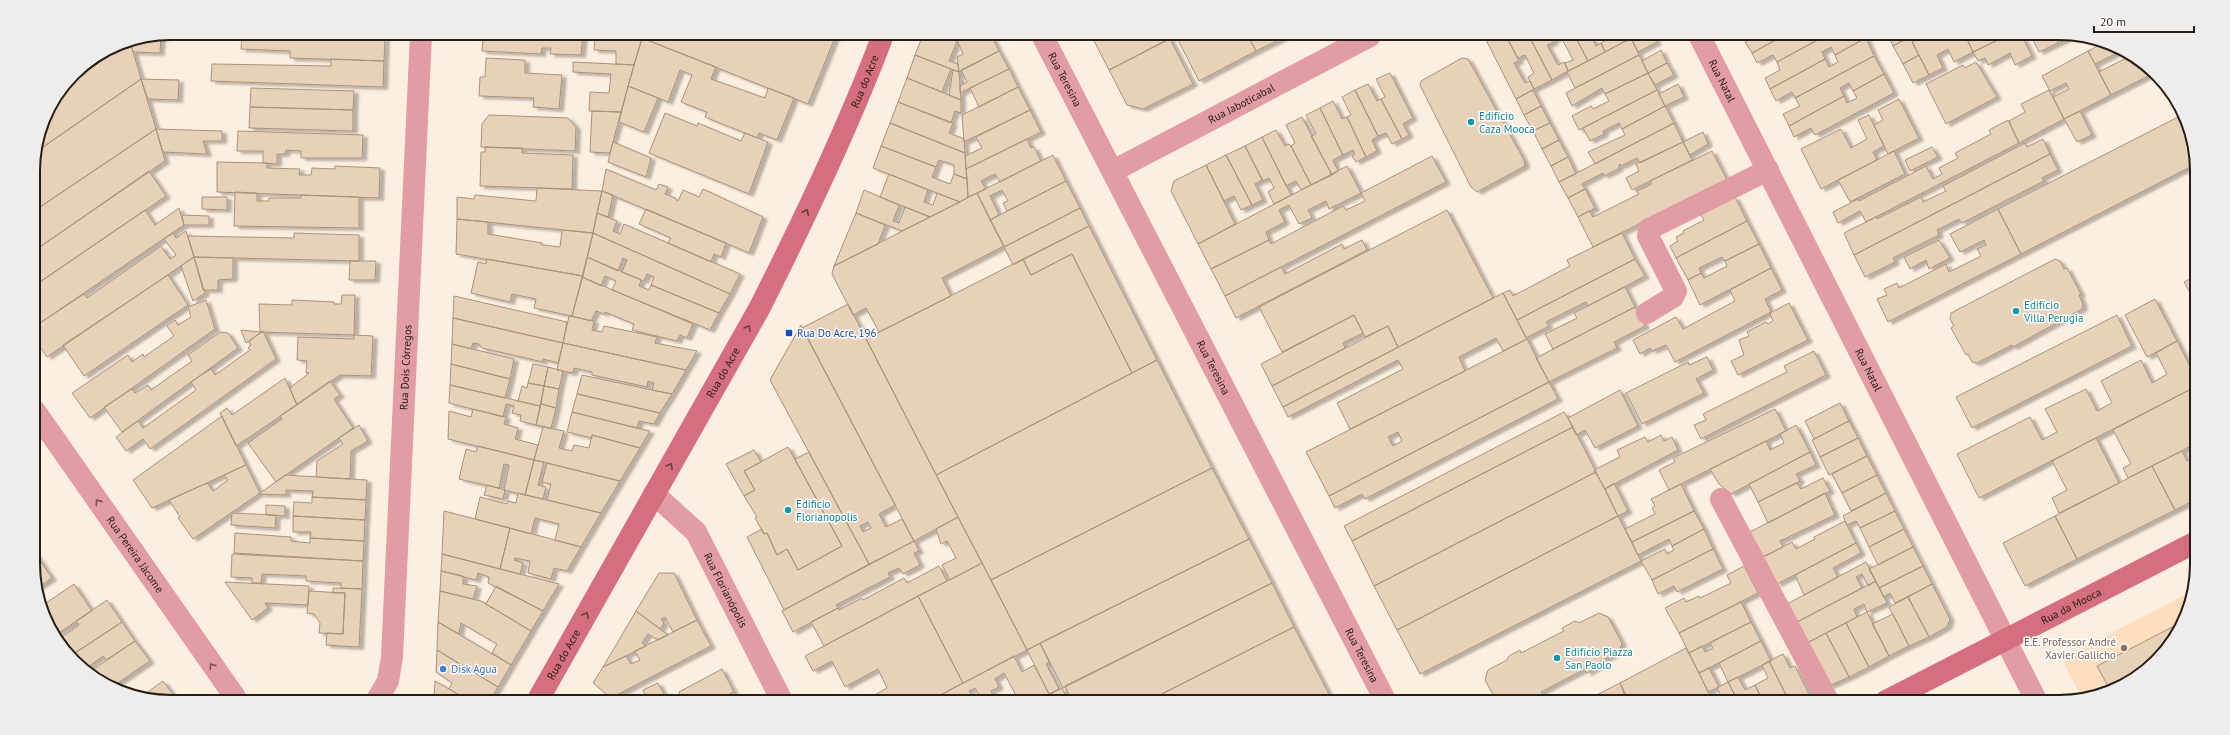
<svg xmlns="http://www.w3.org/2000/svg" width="2230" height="735" font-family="'PT Sans',sans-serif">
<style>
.built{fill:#fddfc0}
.building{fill:#e8d1b9;stroke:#a8927b;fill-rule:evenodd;filter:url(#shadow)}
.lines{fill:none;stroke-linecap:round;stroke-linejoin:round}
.minor{stroke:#e29ca4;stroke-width:22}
.secondary{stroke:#d56f7f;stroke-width:22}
.oneway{stroke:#6c3e3f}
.oneway2{stroke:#7b5655}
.culture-dot{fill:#0f9aa8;stroke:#fff;stroke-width:1.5}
.transit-dot{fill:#1a4fb4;stroke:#fff;stroke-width:1.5}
.education-dot{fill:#8d6e63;stroke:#fff;stroke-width:1.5}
.shop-dot{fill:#3f7fe0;stroke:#fff;stroke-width:1.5}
.labels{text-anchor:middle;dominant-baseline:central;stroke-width:3;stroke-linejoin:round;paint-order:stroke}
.street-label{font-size:11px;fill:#261d14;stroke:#fff}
.culture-label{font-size:11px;fill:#0d838f;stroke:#fff;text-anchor:start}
.transit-label{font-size:11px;fill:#164399;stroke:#fff;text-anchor:start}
.education-label{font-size:11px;fill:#785e54;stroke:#fff;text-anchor:end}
.shop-label{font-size:11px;fill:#366cbe;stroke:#fff;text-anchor:start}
.rim{fill:none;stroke:#261d14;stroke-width:2}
</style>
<defs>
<filter id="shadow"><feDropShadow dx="4.5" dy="2.5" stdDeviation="1" flood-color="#0004"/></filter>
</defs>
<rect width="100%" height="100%" fill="#fdefe0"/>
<!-- built -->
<path class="built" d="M2192 591V600L2174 640 2143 673 2112 692 2082 698 2065 665 2067 656Z"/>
<!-- building -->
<path class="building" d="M242 33 385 38 384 61 290 58V51L241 49Z
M290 33H354V36Z
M478 34H583L581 55 550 54 551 48H542L541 54 482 51 483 38 478 37Z
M595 34 643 35 634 65 616 64V51L594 50Z
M161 35 160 53 133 52 130 41Z
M643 35V34L836 35 808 104 642 38Z
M923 35H949L956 37V44L949 61 958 64 959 72 915 55Z
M960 35H991L999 51 959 72 957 57 963 54 956 37Z
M1091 35H1176L1109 70Z
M1176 36H1248L1256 51 1199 81Z
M1248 36H1287L1256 51Z
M1484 36H1506L1519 61 1514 63 1525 83 1530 81 1534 89 1516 99Z
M1506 36H1529L1552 80 1534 89 1528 77 1534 73 1525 55 1518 58Z
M1529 36H1551L1554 42 1547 45 1558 65 1564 62 1568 71 1552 80Z
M1551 36H1575L1588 61 1568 71 1565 63 1573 60 1561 37 1553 40Z
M1575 36 1592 38 1596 46 1601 43 1605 52 1588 61Z
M1604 37H1621L1624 42 1605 52 1601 43 1606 40Z
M1621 37H1634L1624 42Z
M1634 37H1654L1657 42 1638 52 1631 38Z
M1756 37H1781L1752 53 1745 42Z
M1781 37H1823L1777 62 1773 55 1757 63 1752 53Z
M1823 37H1867L1835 55 1831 47 1822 52 1825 59 1770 89 1765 78 1780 70 1777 62Z
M1889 37H1909L1893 46Z
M1910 37 1919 55 1903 64 1893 46Z
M1921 37H1966L1973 52 1954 62 1948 49 1937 55 1943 68 1929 75 1912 42Z
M1966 37 2002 38 1973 52Z
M642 38 716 67 711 79 765 98 768 88 794 98 777 140 759 133 757 138 745 133 705 117 707 112 681 102 692 75 680 70 668 102 628 86Z
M1631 38 1639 55 1575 88 1567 72Z
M1866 38 1874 56 1795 98 1792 92 1776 101 1770 89 1825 59 1829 67 1838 62 1835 55Z
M2002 38H2023L2032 56 2015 65 2010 53 1988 65 1985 58 1978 61 1973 52Z
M2032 38H2056L2058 43 2039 52Z
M2056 38H2068L2058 43Z
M1170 39 1193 84 1143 109 1127 105 1109 70Z
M130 41 141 79 36 152 44 118 74 73 118 43Z
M2105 42 2135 56 2154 73 2111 95 2099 72 2126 58 2123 50 2095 64 2088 51Z
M1661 50 1667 63 1648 73 1642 61Z
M999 51 1009 69 960 93V86L967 82 961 70Z
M2088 51 2111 95 2064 119 2053 97 2069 89 2066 83 2050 91 2042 76Z
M915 55 951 69 942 92 907 78Z
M1639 55 1648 73 1605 94 1602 88 1572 106 1566 93Z
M1919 55 1929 75 1913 83 1903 64Z
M1874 56 1884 74 1853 91 1849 83 1840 88 1844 96 1789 126 1783 114 1800 106 1795 98Z
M486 58 525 60V73L562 75 559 109 533 107 534 98 479 96 480 77H485Z
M1462 58 1468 59 1524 160 1525 166 1477 192 1471 187 1420 85 1421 81Z
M331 59 384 61 383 87 211 81 212 64 331 66Z
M573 62 634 65 621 112 589 111 590 92 609 93 611 74 573 72Z
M1976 62 1997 97 1946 124 1926 84 1963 65 1965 68Z
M1667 63 1674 75 1655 85 1648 73Z
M1009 69 1018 87 979 107 970 88Z
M953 70 959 72 961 100 949 95Z
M1390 73 1413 118 1403 124 1409 135 1402 139 1381 99 1385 97 1376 79Z
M1648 73 1657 90 1579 130 1572 116 1591 106 1593 109 1609 101 1605 94Z
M1884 74 1894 93 1815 135 1811 128 1794 137 1789 126 1844 96 1847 103 1857 98 1853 91Z
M907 78 961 100V113L955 111 951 123 898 102Z
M141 79 179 80 178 100 148 99Z
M141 79 156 129 34 211 33 162 36 152Z
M1368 84 1377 101 1381 99 1402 139 1392 144 1386 133 1378 136 1355 90Z
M1678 84 1684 97 1665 106 1659 94Z
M628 86 658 98 644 132 619 122Z
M1018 87 1030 110 964 142 962 115Z
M251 88 354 91 353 110 250 107Z
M1355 90 1378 136 1372 140 1377 151 1366 157 1347 117 1351 115 1342 97Z
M1533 90 1541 106 1524 115 1516 99Z
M1657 90 1665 106 1622 129 1619 123 1603 131 1604 134 1590 141 1583 128Z
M2049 90 2064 119 2019 143 2009 121 2025 112 2021 104Z
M1899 99 1919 138 1888 154 1874 125 1883 120 1878 110Z
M1333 101 1342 119 1347 117 1366 157 1356 162 1352 156 1355 154 1353 150 1343 155 1320 108Z
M898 102 953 123 949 133 964 139 965 153 890 123Z
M1541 106 1550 123 1533 131 1524 115Z
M1665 106 1674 123 1595 164 1588 152 1625 135 1622 129Z
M250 107 353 110V131L249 128Z
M1320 108 1343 155 1333 160 1338 171 1332 175 1311 136 1316 134 1306 115Z
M1030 110 1041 132 966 169 965 156 982 148 976 137Z
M592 111 621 112 610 153 590 152Z
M2080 111 2092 135 2077 142 2064 119Z
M665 113 697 126 698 123 741 141 745 133 768 142 749 194 649 153Z
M489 115 568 118 576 127 575 151 481 147 482 124Z
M1869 115 1884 146 1873 152 1877 160 1821 189 1801 149 1841 129 1851 148 1867 139 1858 120Z
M2180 116 2194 144V165L2021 254 1998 209Z
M1302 117 1332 175 1311 185 1291 146 1295 143 1286 125Z
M2008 120 2019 143 1866 222 1860 211 1838 223 1833 212 1858 199 1859 201 1926 166 1933 179 1942 174 1939 168 1958 158 1955 153 1991 134 1989 130Z
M890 123 965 153 967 179 954 174V165L939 160 936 167 881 146Z
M1550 123 1559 140 1542 149 1533 131Z
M1674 123 1683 142 1640 163 1637 158 1621 166 1620 164 1618 169 1604 176 1603 173 1582 184 1585 189 1568 198 1559 182Z
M156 129 222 131V141H203L207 154 163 152Z
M156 129 165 161 34 251V211Z
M1276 130 1285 146 1289 144 1291 146 1311 185 1301 190 1296 181 1286 186 1262 137Z
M238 131 363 135 362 158H301V151L286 150 285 154H277V164L263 163V151H237Z
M1703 132 1708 144 1690 155 1683 142Z
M1262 137 1291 195 1274 204 1268 192 1274 188 1269 178 1263 181 1245 146Z
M1027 139 1031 148 1034 147 1041 161 1000 182 995 174 981 181 986 189 968 197 966 169Z
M2043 139 2050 154 1854 255 1844 233 1876 217 1877 219 1921 197 1923 202 1946 191 1943 186 2025 143 2027 147Z
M1559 140 1568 157 1551 166 1542 149Z
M613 142 651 158 646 177 608 162Z
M1683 142 1692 160 1632 190 1626 178 1639 171 1636 164Z
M881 146 936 167 932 177 950 184 954 174 967 179 968 197 960 202 873 168Z
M1245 146 1262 180 1255 184 1263 200 1252 205 1226 155Z
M485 147 522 148V153L573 155 572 189 480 186 481 152H485Z
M1932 147 1938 157 1910 171 1905 160Z
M1712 151 1727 180 1593 247 1578 217 1589 211 1593 217 1639 194 1637 191 1652 184 1650 181Z
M1894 151 1905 174 1850 202 1838 180Z
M2050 154 2058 170 2042 178 2044 181 1962 223 1959 219 1937 230 1939 235 1893 258 1895 262 1865 277 1854 255Z
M1053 155 1066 181 1007 211 1003 203 1008 201 1002 190 990 196 999 215 990 220 977 193Z
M1226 155 1252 205 1241 210 1234 196 1224 201 1206 165Z
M1432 156 1446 182 1225 296 1211 269 1269 240 1271 244 1343 206 1346 210 1365 201 1361 193Z
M1568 157 1576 174 1559 182 1551 166Z
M217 162 267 163V168L300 169 299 175H311L312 168 335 169V166L380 168 379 198 217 192Z
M1206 165 1235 224 1198 244 1171 191 1174 181Z
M1347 166 1361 193 1329 209 1326 201 1308 210 1312 218 1299 224 1289 205 1279 210 1285 222 1266 232 1269 240 1211 269 1198 244Z
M606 169 656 190 659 184 668 187 665 194 675 198V199L678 201 683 190 699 197 703 189 763 217 749 253 602 191Z
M149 171 166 196 34 286V251Z
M889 174 928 190 924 202 933 205 937 193 960 202 930 217 880 197Z
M1066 181 1080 208 1004 247 990 220Z
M537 188 602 191 593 233 457 219V197L474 199 475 195 536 201Z
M1585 189 1595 208 1578 217 1568 198Z
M864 190 899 205 893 221 899 223 905 207 930 217 902 231 856 213Z
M602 191 613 195 608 217 597 213Z
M235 192 257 193V201H269V198H301V195L359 197V228L234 226Z
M977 193 1004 246 942 278 951 296 879 332 866 308 853 315 832 274 834 266Z
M202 197H227V210L202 209Z
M1735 197 1747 221 1676 258 1670 246 1678 241 1676 237 1684 233 1683 231 1704 220 1701 215Z
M179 208 184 225 34 327V286L145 210 155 225Z
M1080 208 1089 226 1013 265 1004 247Z
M646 209 726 243 721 257 714 254 711 262 668 243 671 238 639 224Z
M1998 209 2021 254 1888 322 1877 299 1887 295 1884 289 1897 283 1899 288 1946 264 1949 272 1981 256 1977 249 1986 245 1984 240 1960 252 1950 234Z
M1447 210 1493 298 1398 347 1388 326 1365 337 1354 315 1282 352 1259 307Z
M597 213 617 221 613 231 620 234 624 224 740 274 730 294 593 233Z
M856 213 885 225 878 244 834 266Z
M182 215 209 216V225H184Z
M457 219 488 222V234L542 243V245L560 247 562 230 593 233 583 276 456 254Z
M1747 221 1759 244 1725 261 1722 257 1699 268 1701 273 1688 280 1676 258Z
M1089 226 1157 360 1132 373 1072 254 1031 275 1023 259Z
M186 231 194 257 47 357 34 338V327L84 294 87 298 161 246 170 259 176 255 164 239 173 233 176 238Z
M294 233 359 235V261L194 257 188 236 294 238Z
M593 233 730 294 719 313 651 285 654 277 647 274 644 281 622 272 627 260 623 258 618 271 587 257Z
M1622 233 1635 259 1517 320 1503 293 1510 290 1513 296 1570 266 1567 260Z
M1362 240 1367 250 1236 318 1225 296 1281 267 1285 274 1342 244 1344 249Z
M1939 240 1950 258 1929 269 1926 260 1910 269 1904 257Z
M1759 244 1771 268 1700 305 1688 280 1701 273 1704 278 1727 266 1725 261Z
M1072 254 1132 373 936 475 866 339 1023 259 1031 275Z
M194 257 233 258V279L218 280V290H203Z
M194 257 205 293 193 301 181 266Z
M587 257 641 280 639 286 649 290 651 285 719 313 710 330 612 290 616 281 605 276 601 286 582 277Z
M487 259 583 276 572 316 534 308 536 299 512 294 510 302 471 293 478 262 486 264Z
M1635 259 1645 276 1588 306 1586 302 1546 322 1549 326 1526 338 1517 320Z
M2055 259 2060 261 2064 269 2067 268 2081 294 2079 295 2083 304 2082 309 2013 347 2012 345 1977 363 1972 362 1968 354 1966 355 1951 328 1954 326 1950 319 1951 313Z
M350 261H376L375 280H349Z
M1771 268 1782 290 1765 299 1771 312 1675 362 1666 345 1652 351 1650 348 1640 354 1633 340 1676 317 1683 329 1735 301 1730 290Z
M168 275 188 305 84 376 63 345Z
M582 277 693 324 687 338 680 335 677 341 632 330 634 324 605 312 604 314 596 311 591 321 572 316Z
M2194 277V300L2184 282Z
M1625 287 1635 307 1553 349 1545 334 1577 318 1574 313Z
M1503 293 1527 339 1503 351 1496 338 1459 357 1465 371 1350 429 1337 403 1403 369 1398 360 1288 417 1283 407Z
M342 295H355L354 335 260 332 259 304 292 305V300L334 302V304H341Z
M454 296 567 322 563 343 453 318Z
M2155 299 2177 341 2147 357 2125 315Z
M206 300 215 329 90 418 72 393 128 355 132 362 143 354 144 357 174 336 167 326 175 320 178 325 191 317 188 307Z
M1789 303 1808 340 1738 375 1731 361 1744 355 1739 340 1749 336 1747 332 1766 322 1768 324 1773 321 1770 313Z
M848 304 958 517 914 541 802 328Z
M1635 307 1645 326 1614 342 1617 348 1549 382 1536 358Z
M1354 315 1363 333 1343 343 1345 348 1272 386 1261 364Z
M2117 315 2132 346 1972 428 1956 397Z
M569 316 594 321 592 330 602 332 604 326 657 337 655 343 697 351 686 370 563 343Z
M453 318 563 343 558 363 543 359V362L482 348 479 344 473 343 471 349 452 344Z
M801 325 895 505 879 514 886 527 902 519 914 541 869 564 770 380ZM868 522 871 528 863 532 860 526Z
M1388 326 1398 347 1283 407 1272 386Z
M241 330 260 332 263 331 246 343Z
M263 331 276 359 150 449 143 439 126 451 116 437 138 421 143 428 196 390 191 382 211 369 215 375 250 350 248 348 251 345 249 341Z
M220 332 228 333 238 348 122 432 104 407 132 389 135 393 148 385 151 390 192 361 188 355Z
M354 335 373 336 371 376 340 375 297 405 290 388 309 373H306L307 361 297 360 298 337 354 339Z
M1527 339 1549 382 1329 496 1306 452ZM1398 432 1402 441 1393 446 1388 437Z
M2177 341 2193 372V388L1979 498 1957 454 2030 417 2042 440 2057 432 2045 409 2086 389 2097 411 2112 403 2101 381 2141 360 2152 383 2167 374 2156 353Z
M563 343 686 370 672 394 652 390 654 383 648 381 647 387 592 375V372L574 368 573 373 557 370Z
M452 344 514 359 510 379 451 364Z
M1814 351 1826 375 1701 439 1694 425 1706 420 1703 414 1787 372 1784 366Z
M1707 357 1713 370 1696 379 1704 393 1642 424 1626 393 1688 362 1689 365Z
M1157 360 1212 468 991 580 936 475Z
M451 364 510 379 505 398 450 385Z
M533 364 548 367 544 386 528 383Z
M548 367 563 371 559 389 544 386Z
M582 375 652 390 672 394 660 413 577 394Z
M285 378 297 405 236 446 220 413 227 408 232 415Z
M330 381 340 395 334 399 353 428 276 482 248 443 282 419 280 416Z
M1549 382 1558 399 1365 499 1362 494 1335 508 1329 496Z
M528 383 544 386 540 406 518 401 522 386 527 388Z
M450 385 540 406 536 425 520 421 521 415 512 413 514 406 506 404 503 417 449 403Z
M544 386 559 389 556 408 541 404Z
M2193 388V445L2128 478 2123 468 2131 464 2113 430Z
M1620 390 1638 426 1595 448 1585 430 1576 435 1568 418Z
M577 394 660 413 654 424 639 421 637 428 572 412Z
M1840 403 1849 421 1814 439 1805 421Z
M541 404 556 408 551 428 536 425Z
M473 409 506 417 504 424 518 428 515 439 538 445 534 460 448 439 449 411 471 417Z
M1775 409 1786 431 1669 490 1659 470 1675 462 1673 458Z
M572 412 637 428 650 431 640 448 592 435V438L567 432Z
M1564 412 1573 427 1352 541 1344 526Z
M222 416 246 465 152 508 133 480Z
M1849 421 1858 438 1820 457 1812 440Z
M359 425 368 441 351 451 350 479 316 477 317 461 343 444 339 438Z
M1796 425 1810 452 1731 494 1719 484 1710 469 1766 441 1770 450 1784 443 1780 434Z
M543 427 564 431 559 448 572 451 574 445 589 448 592 435 640 448 620 481 534 460Z
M1573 427 1596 472 1374 586 1352 541Z
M1661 435 1664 441 1672 437 1678 450 1605 489 1594 470 1620 457 1617 450 1645 437 1648 442Z
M1858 438 1867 456 1829 475 1820 457Z
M2096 438 2119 483 2059 513 2052 498 2067 490 2052 461Z
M478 446 534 460 525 495 504 490 509 465 504 464 499 488 459 479 466 449 476 452Z
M788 447 842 546 798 570 787 549 777 555 767 533 764 534 755 518 757 517 744 496 755 490 744 471Z
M754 450 761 462 744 471 755 490 744 496 726 464Z
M2182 451 2187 461 2193 457V501L2175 510 2152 466Z
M809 452 869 564 784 610 747 537 762 529 764 534 767 533 777 555 787 549 798 570 842 546 795 459Z
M1810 452 1816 465 1796 474 1800 481 1758 502 1749 484Z
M1867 456 1877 475 1842 493 1832 474Z
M534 460 544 462 538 485 546 487 543 499 525 495Z
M547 463 620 481 601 513 547 500 551 484 542 482Z
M246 465 260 493 193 539 178 518 180 517 169 500 207 483 213 491 228 480 224 475Z
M2152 466 2175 510 2077 559 2055 516Z
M1212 468 1249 539 1027 650 991 580Z
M1596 472 1618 516 1397 630 1374 586Z
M285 475 367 480 366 500 312 497 313 491 286 490V495L259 494Z
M1877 475 1886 493 1851 511 1842 493Z
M1823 478 1830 491 1768 523 1758 502 1797 483 1801 489Z
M1614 483 1628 511 1618 516 1605 489Z
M1681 484 1694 511 1632 542 1625 529 1655 514 1652 508 1655 506 1651 499Z
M487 485 505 490 503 499 484 495Z
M518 493 547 500 601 513 581 547 555 540 559 524 535 518 531 534 475 519 480 497 507 504 508 501 516 503Z
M1825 493 1835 515 1780 541 1783 547 1763 557 1750 532Z
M1886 493 1895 511 1860 528 1856 521 1847 525 1843 516Z
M312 497 366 500 365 520 293 516 294 502 312 503Z
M266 505 285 506V516L266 515Z
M444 511 510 528 500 569 442 554Z
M1694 511 1704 529 1672 546 1669 539 1638 555 1632 542Z
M1895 511 1904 529 1869 547 1860 528Z
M232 513 276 515 275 528 231 525Z
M293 516 365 520 364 541 310 538 311 532H293Z
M1618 516 1641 561 1420 674 1397 630Z
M2055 516 2077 559 2025 586 2003 543Z
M958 517 982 563 950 580 942 565 956 558 947 541 941 544 936 529Z
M1845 521 1856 543 1777 584 1763 557 1792 542 1796 549 1815 539 1814 537Z
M510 528 555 540 581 547 567 571 554 568 551 579 528 573 530 561 515 558 514 560 523 563 520 574 500 569Z
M1704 529 1713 549 1652 580 1641 561 1665 549 1667 554 1674 550 1672 546Z
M1904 529 1913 547 1878 565 1869 547Z
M235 533 291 537V541L310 543V538L364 541 363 561 234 553Z
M1249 539 1272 583 1063 688 1040 643Z
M914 541 919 551 914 553 920 565 903 574 899 568 888 573 890 577 836 605 838 608 793 632 782 611Z
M1856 543 1861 553 1833 568 1838 577 1804 595 1795 575Z
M1913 547 1923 566 1879 588 1869 569Z
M1713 549 1723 569 1677 592 1674 586 1658 594 1652 580Z
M35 553 52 578 36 589Z
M232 554 363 561 362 589 341 588V583L306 581V576L262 574 261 583H252V578L231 577Z
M442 554 500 569 559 584 543 611 488 583 489 577 478 573 476 580 441 571Z
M1866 562 1876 581 1868 586 1862 574 1856 577 1862 588 1797 622 1787 604Z
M982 563 1027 650 963 683 918 596Z
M939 566 947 581 824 646 811 622 838 608 839 610 862 598 863 600 904 578 907 583Z
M1744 566 1758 593 1679 633 1665 608 1684 598 1686 602 1699 596 1700 598 1731 583 1727 575Z
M1923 566 1932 584 1895 603 1890 593 1884 597 1879 588Z
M441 571 463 576V584L477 586 473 599 440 591Z
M659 573H674L697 620 673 632 665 617 661 619 664 623 660 629 636 611Z
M1876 581 1887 603 1867 612 1864 604 1854 609 1857 617 1807 643 1797 622Z
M225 582 309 586 308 605 265 603 268 608 252 620Z
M1272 583 1294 627 1150 700 1071 699 1065 686Z
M74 584 92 611 57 634 43 605Z
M1932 584 1950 619 1947 627 1929 637 1908 597Z
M496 586 543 611 531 631 486 604Z
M333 588 362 589 359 647 326 645 327 633 343 634 345 593H333Z
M309 591 345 593 343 634 319 633 320 623 314 614 307 613Z
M440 591 481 601 531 631 511 665 492 653 497 644 461 623 459 634 438 622Z
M918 596 963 683 933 699H868L887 688 878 669 845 687 832 661 813 671 805 656Z
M1908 597 1929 637 1909 646 1889 607Z
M107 600 122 622 69 657 59 639 79 625 76 621Z
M1741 602 1751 622 1689 653 1679 633Z
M636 611 668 635 658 640 648 634 642 643 646 646 603 667Z
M1867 612 1889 656 1869 667 1846 623Z
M1599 613 1608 617 1622 643 1619 652 1599 662 1598 667 1587 673 1585 669 1541 692 1543 695 1532 700H1496L1485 680 1488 670 1507 660 1509 656 1520 650 1521 653 1564 631 1562 628 1575 621 1579 623Z
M1893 614 1909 646 1889 656 1872 624Z
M697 620 711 646 611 698 593 683 603 667 626 656 631 664 640 660 635 651Z
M122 622 135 641 106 660 103 656 84 670 69 657Z
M438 622 511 665 498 687 437 650Z
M1751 622 1761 641 1699 673 1689 653 1702 646 1705 652 1713 648 1710 643Z
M2182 622 2174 640 2143 673 2111 692 2097 666Z
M1846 623 1869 667 1849 677 1826 633Z
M1294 627 1332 700H1150Z
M1826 633 1849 677 1829 686 1807 643Z
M135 641 150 661 112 687 95 679 88 673Z
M1761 641 1771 661 1728 682 1719 663Z
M1040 643 1049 662 1046 664 1059 689 1049 694 1027 650Z
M1686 648 1713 701H1629L1620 683Z
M437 650 498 687 491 698H464L449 689 452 683 436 672Z
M1783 654 1790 668 1795 666 1810 696 1800 701H1789L1769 661Z
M1014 656 1022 672 1034 665 1049 694 1039 699H1018L1004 673 995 679 999 687 991 691 995 699H981L975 688 969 691 974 699H933Z
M1769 661 1789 701H1763L1755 685 1768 678 1762 665Z
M1709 668 1719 687 1708 692 1699 673Z
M722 669 734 692 721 699 676 698 680 696 679 692Z
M1738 677 1745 690 1755 685 1763 701H1738L1728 682Z
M163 681 175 697H143L142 696Z
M435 681 449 689 464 698H434Z
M1728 682 1738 701H1724L1717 688Z
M658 683 666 698H638L645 695 643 690Z
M1620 683 1627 701H1585Z
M1062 688 1067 699H1055L1052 693Z
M734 692 738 699H721Z
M1052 693 1055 699H1039L1049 694Z
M1985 695H1988L1993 702 1973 701Z"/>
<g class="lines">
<!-- minor -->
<g class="minor">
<path id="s1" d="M1042 35 1385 700"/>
<path id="s2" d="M1700 37 2037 702"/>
<path id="s3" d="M1113 171 1370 36"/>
<path d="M1647 313 1673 297 1676 291 1648 236 1649 229 1768 170"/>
<path id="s4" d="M35 411 235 697"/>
<path id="s5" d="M654 494 696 532 781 699"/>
<path d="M1721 499 1828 701"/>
<path id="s6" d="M378 698 388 681 392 657 421 34"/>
</g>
<!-- secondary -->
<g class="secondary">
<path id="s7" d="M539 698 759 309C804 220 848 128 883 35"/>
<path id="s8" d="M1886 701 2192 544"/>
</g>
</g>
<!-- one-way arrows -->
<defs><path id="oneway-chevron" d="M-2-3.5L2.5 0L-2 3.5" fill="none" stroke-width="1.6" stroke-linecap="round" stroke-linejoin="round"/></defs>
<g class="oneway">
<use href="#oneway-chevron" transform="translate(806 212) rotate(-65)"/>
<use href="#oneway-chevron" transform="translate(748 328) rotate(-61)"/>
<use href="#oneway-chevron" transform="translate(670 466) rotate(-61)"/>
<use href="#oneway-chevron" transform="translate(586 615) rotate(-61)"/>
</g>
<g class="oneway2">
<use href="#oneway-chevron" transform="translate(98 502) rotate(-125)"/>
<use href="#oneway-chevron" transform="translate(212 666) rotate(-125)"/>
</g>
<!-- markers -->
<g class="culture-dot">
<circle cx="1471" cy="122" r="4"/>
<circle cx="2016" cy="311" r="4"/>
<circle cx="788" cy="510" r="4"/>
<circle cx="1557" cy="658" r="4"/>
</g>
<rect class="transit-dot" x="785" y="329" width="8" height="8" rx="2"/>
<circle class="education-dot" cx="2124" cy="648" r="4"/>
<circle class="shop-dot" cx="443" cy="669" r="4"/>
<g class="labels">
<!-- street labels -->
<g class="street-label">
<text stroke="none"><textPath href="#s1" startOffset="50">Rua Teresina</textPath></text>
<text stroke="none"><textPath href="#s2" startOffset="49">Rua Natal</textPath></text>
<text stroke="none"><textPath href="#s7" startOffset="698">Rua do Acre</textPath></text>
<text stroke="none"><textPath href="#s3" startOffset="145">Rua Jaboticabal</textPath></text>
<text stroke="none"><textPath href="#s6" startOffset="334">Rua Dois Córregos</textPath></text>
<text stroke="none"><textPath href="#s1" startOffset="374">Rua Teresina</textPath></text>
<text stroke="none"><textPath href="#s2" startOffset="373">Rua Natal</textPath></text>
<text stroke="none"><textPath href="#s7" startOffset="374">Rua do Acre</textPath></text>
<text stroke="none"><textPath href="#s4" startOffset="175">Rua Pereira Jácome</textPath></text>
<text stroke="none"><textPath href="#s5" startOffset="122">Rua Florianópolis</textPath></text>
<text stroke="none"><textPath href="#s8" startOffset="208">Rua da Mooca</textPath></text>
<text stroke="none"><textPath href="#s7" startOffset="50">Rua do Acre</textPath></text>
<text stroke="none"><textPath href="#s1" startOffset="698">Rua Teresina</textPath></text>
</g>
<!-- culture labels -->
<g class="culture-label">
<text x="1479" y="116">Edifício<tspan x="1479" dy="13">Caza Mooca</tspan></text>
<text x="2024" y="305">Edifício<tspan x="2024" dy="13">Villa Perugia</tspan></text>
<text x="796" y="504">Edificio<tspan x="796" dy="13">Florianopolis</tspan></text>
<text x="1565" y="652">Edifício Piazza<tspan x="1565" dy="13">San Paolo</tspan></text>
</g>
<!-- transit labels -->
<g class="transit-label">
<text x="797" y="333">Rua Do Acre, 196</text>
</g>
<!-- education labels -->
<g class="education-label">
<text x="2116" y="642">E.E. Professor André<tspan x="2116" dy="13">Xavier Gallicho</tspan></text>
</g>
<!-- shop labels -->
<g class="shop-label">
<text x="451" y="669">Disk Agua</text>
</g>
</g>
<!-- crop -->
<path d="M0 0H2230V735H0ZM171 40H2059A131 131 0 0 1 2190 171V564A131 131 0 0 1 2059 695H171A131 131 0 0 1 40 564V171A131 131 0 0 1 171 40Z" fill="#eeedec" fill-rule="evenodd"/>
<path class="rim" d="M171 40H2059A131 131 0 0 1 2190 171V564A131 131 0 0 1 2059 695H171A131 131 0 0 1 40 564V171A131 131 0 0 1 171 40Z"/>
<!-- scale -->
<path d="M2094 26v6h100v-6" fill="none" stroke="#261d14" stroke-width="2"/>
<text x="2100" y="26" font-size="12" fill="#261d14" stroke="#ffffff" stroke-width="3" paint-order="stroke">20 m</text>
</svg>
